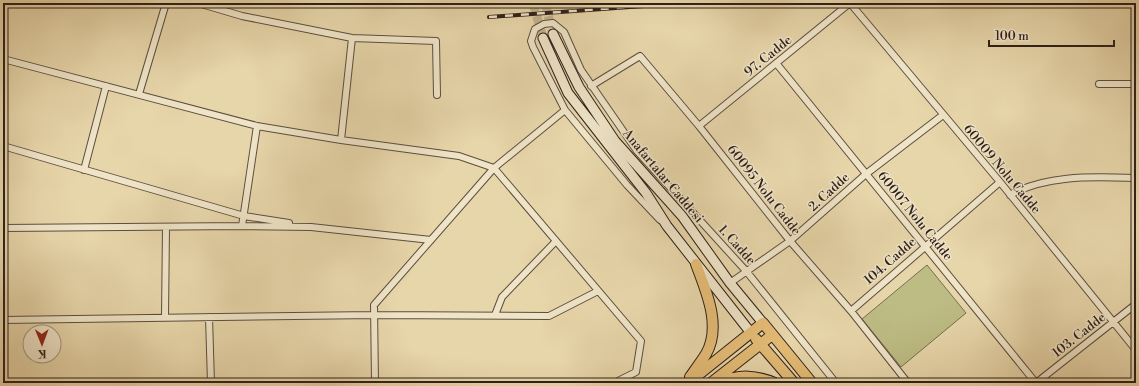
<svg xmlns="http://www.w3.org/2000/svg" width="1139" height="386" font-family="'Libre Bodoni',serif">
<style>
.green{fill:#bdbc84;stroke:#766e4f}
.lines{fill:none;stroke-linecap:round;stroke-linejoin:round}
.secondary-tunnel{stroke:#c2b28d;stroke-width:9;stroke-dasharray:9 4.5;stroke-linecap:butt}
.street-casing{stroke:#5c4e3e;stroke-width:8}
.secondary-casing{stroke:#2e201a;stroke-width:11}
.primary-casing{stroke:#2e201a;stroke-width:12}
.street{stroke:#efe4c8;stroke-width:6}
.secondary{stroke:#efe4c8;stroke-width:9}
.primary{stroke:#e4bb75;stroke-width:10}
.rail-casing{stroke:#2e201a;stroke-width:4}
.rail{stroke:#efe4c8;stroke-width:2.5;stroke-dasharray:8;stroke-linecap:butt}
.labels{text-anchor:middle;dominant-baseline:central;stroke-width:3;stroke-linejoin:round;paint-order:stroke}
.street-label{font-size:13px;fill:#2e201a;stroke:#efe4c8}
</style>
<rect width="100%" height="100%" fill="#e7d6aa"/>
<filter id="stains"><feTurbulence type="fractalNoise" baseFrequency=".005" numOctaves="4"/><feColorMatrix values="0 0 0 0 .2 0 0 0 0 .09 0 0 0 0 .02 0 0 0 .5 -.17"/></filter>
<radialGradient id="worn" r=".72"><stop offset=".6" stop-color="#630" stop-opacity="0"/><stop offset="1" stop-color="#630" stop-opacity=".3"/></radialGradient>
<!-- green -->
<path class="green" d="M927 265 966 313 901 367 862 319Z"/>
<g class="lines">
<!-- secondary-tunnel -->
<path class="secondary-tunnel" d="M533 3 543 38
M545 3 553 34"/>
<!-- street casing -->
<g class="street-casing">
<path id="street" d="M198 3 242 16 352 38 436 41 437 95
M3 59 257 126 341 140 459 156 494 168 641 341 636 372 614 383
M776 63 1036 383
M1099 84H1136
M591 86 640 56 699 126 790 241 851 311 908 383
M139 94 166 3
M699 126 850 3 1000 182 1136 350
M341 140 352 38
M3 146 244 216 289 223
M84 170 106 86
M1010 195C1047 174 1095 177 1136 178
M660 220 627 185 565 110 533 47 531 41 535 29 544 24 553 23 564 32 581 70 637 151 747 272 836 383
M242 226 257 126
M3 228 242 226 311 227 431 240
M730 283 790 241 866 174 943 115
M851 311 1000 182
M495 315 502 297 556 241
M165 317 166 227
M209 317 211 383
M3 320 374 315 549 316 598 291
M375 383 374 305 494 168 565 110
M1036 383 1136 304"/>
</g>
<!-- secondary casing -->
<g class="secondary-casing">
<path id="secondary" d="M553 34 579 87 615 141 682 216 730 283 763 323
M543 38 568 93 646 193 667 226 751 333"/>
</g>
<!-- primary casing -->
<g class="primary-casing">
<path id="primary" d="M756 339 794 383
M690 377C695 370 701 362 706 354 722 326 706 291 696 264
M688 383 763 323 812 383
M711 383 772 335
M721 383C739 373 757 376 775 383"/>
</g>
<!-- street -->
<use href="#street" class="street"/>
<!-- secondary -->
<use href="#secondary" class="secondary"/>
<!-- primary -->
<use href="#primary" class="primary"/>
<!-- rail casing -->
<g class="rail-casing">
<path id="rail" d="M489 17 686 3"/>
</g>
<!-- rail -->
<use href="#rail" class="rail"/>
</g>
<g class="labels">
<!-- street labels -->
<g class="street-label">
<text transform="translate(768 56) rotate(-39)">97. Cadde</text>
<text transform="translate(1002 169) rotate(50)">60009 Nolu Cadde</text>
<text transform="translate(663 176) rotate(50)">Anafartalar Caddesi</text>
<text transform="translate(764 190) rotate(52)">60095 Nolu Cadde</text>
<text transform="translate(829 192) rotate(-42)">2. Cadde</text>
<text transform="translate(915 216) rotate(51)">60007 Nolu Cadde</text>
<text transform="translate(737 245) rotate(48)">1. Cadde</text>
<text transform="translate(890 261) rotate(-41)">104. Cadde</text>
<text transform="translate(1079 335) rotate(-38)">103. Cadde</text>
</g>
</g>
<!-- margin -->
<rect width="1139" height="386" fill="none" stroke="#e7d6aa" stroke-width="16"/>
<rect x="4" y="4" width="1131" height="378" fill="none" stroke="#2e201a" stroke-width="2"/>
<rect x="8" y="8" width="1123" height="370" fill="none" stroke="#2e201a"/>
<!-- north arrow -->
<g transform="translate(42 344) rotate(179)"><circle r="19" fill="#efe4c8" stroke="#a29682"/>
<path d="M0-3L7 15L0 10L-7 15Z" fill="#8f2418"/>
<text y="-6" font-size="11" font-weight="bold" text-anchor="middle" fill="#2e201a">K</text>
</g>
<!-- scale -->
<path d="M989 40v6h125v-6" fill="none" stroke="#2e201a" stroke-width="2"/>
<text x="995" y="40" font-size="12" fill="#2e201a" stroke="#efe4c8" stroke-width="3" paint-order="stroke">100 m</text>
<rect width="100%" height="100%" filter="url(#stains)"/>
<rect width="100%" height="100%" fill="url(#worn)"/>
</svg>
